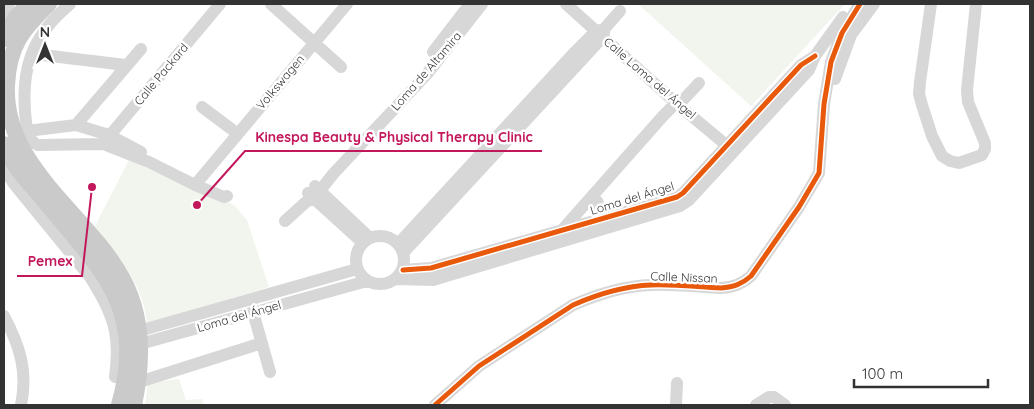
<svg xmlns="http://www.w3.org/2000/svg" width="1034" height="409" font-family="Quicksand,sans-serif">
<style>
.green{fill:#f1f5ed}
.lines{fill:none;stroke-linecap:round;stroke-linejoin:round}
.minor{stroke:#d7d7d7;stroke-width:12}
.major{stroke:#cacaca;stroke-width:16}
.cycleway-casing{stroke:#fff;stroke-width:8}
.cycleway{stroke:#e8590c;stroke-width:5}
.labels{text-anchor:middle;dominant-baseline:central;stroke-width:5;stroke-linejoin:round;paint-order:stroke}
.street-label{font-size:12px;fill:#333;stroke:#fff}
.leader{fill:none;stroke:#c2185b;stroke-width:2}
.callout-dot{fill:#c2185b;stroke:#fff;stroke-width:2}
.callout-label{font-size:14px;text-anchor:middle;font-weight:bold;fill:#c2185b;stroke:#fff;stroke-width:5;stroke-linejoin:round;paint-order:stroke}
</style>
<rect width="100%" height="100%" fill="#fff"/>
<!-- green -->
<path class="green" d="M638 4H845L751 106Z
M129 160 234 205 247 220 269 287 147 324C144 285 118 256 95 226Z
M179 379 186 400 202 399 204 405H145L148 383Z"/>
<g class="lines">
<!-- minor -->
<path class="minor" d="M70 4C30 37 20 72 26 122 27 130 29 142 38 145L103 144 149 162 195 185 224 197 227 196
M271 4 341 67
M566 4 676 103 731 149
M931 4 920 82 919 94 922 105 932 136 942 156 950 161 959 163 982 155 985 149V143L968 102 967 90 976 4
M4 15 9 4
M433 52 470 4
M43 55 125 65
M835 79 851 35 874 4
M202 107 238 134
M76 125 141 49
M27 131 76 125 109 135 141 152
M106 140 220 4
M4 168 14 184 90 277C113 313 121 334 115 377
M195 185 347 4
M315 186 370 238
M308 193 363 243
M597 201 608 224
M285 221 306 202 314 198 334 173 427 74 482 4
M563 229 663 116 676 103 683 100 699 83
M356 260a24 24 0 1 1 48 0a24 24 0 1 1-48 0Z
M398 244 573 54 596 31 601 30
M403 253 603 37 605 28 620 11
M403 270 431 268 677 197 683 193 801 65 815 56
M396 279 433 280 680 206 689 200 809 70 815 56 843 17
M253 312 270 372
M4 316C20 346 28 372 21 405
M139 331 357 269
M140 344 367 281
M139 382 262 343
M435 405 479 366 573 305C598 294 624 286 651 285 674 284 698 287 721 288 734 287 742 284 751 276L799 207 819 173 824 104 831 62 842 33 860 4
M676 405 677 383
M756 405 769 397H774L785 405"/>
<!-- major -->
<path class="major" d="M49 4C22 30 9 46 7 85 3 167 88 214 123 279 144 318 143 363 134 405
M4 39 15 18 29 4
M4 144C11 164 27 181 41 197 99 268 147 306 119 405"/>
<!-- cycleway casing -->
<g class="cycleway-casing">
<path id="cycleway" d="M403 270 431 268 677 197 683 193 801 65 815 56
M435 405 479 366 573 305C598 294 624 286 651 285 674 284 698 287 721 288 734 287 742 284 751 276L799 207 819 173 824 104 831 62 842 33 860 4"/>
</g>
<!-- cycleway -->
<use href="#cycleway" class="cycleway"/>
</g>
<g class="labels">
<!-- street labels -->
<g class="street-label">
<text transform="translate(426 71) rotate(-49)">Loma de Altamira</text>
<text transform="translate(161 74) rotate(-50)">Calle Packard</text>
<text transform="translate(650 78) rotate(41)">Calle Loma del Ángel</text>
<text transform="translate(280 82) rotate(-50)">Volkswagen</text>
<text transform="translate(632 198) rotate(-17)">Loma del Ángel</text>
<text transform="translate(684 277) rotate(2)">Calle Nissan</text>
<text transform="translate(239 316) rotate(-16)">Loma del Ángel</text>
</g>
</g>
<!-- callouts -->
<path class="leader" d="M197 205L245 151H542M92 187L82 276H17"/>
<g class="callout-dot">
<circle cx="197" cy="205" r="5"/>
<circle cx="92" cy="187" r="5"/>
</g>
<g class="callout-label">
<text x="394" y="142">Kinespa Beauty &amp; Physical Therapy Clinic</text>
<text x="50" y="266">Pemex</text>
</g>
<!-- border -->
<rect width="1034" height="409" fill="none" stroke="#333333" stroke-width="10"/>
<!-- north arrow -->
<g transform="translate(45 45)" stroke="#ffffff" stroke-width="4" paint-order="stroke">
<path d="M0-4L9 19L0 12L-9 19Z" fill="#333333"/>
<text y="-8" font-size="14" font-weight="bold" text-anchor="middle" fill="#333333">N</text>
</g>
<!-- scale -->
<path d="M854 379v8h134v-8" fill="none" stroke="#333333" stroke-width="2.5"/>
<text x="862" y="379" font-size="15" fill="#333333" stroke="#ffffff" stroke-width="4" paint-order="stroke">100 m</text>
</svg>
